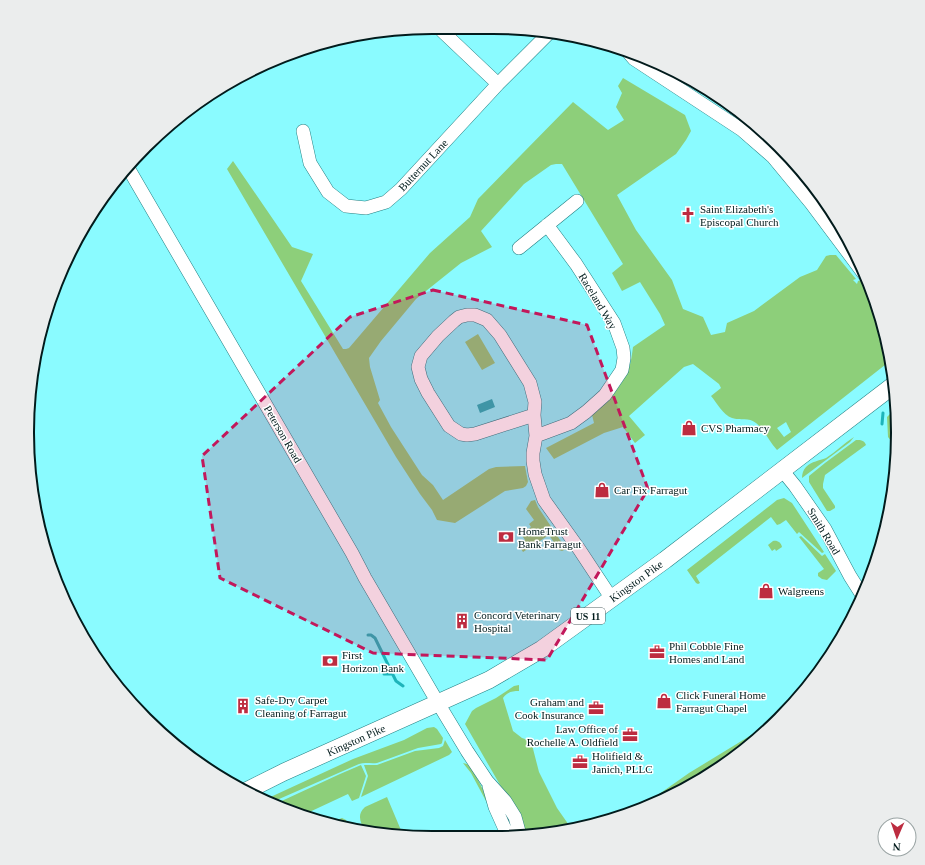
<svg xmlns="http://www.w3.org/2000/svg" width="925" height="865" font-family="'Times New Roman',serif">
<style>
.green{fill:#8dcf7a;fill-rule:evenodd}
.water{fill:#1eb4ba}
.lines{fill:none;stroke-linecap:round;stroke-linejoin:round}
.stream{stroke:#1eb4ba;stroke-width:3}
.minor-casing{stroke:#237f82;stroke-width:14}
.major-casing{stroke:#237f82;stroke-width:18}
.minor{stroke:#fff;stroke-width:13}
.major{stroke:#fff;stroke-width:17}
.marked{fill:#c2185b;fill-opacity:0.2;stroke:#c2185b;stroke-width:3;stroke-dasharray:8 5;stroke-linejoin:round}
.labels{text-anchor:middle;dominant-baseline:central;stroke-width:3;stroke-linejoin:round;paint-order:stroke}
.shield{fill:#fff;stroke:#4e5f60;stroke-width:1}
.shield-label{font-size:10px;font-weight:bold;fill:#021b1c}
.street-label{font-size:11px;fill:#021b1c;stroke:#fff}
.poi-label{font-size:11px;fill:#021b1c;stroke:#fff;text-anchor:start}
.rim{fill:none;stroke:#021b1c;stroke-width:2}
</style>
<rect width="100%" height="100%" fill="#8afbff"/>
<!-- green -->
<path class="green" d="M623 78 685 115 691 131 686 140 676 154 617 195 636 230 672 280 683 309 703 317 711 335 725 332 727 323 754 311 800 277 817 270 826 256 830 255H836L856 279 853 280 857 284 858 281 861 280 870 299 878 309 890 361 777 450C769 442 765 430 756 423 749 417 740 421 732 418 723 415 717 403 711 396L721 388 719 384 693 364 684 367 629 416 645 435 635 443 623 427 604 433 554 459 546 448 594 423 592 415C606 401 622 388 629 368 631 362 632 354 633 347L665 325 660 314 640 282 622 291 612 273 623 264 562 164H556L551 165 524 184 481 231 492 247 461 263 416 299 381 341 369 358 370 367 380 400 378 403 391 427 422 475 433 485 443 500 489 469 496 467 525 466 528 482 526 486 523 488 505 491 455 523 437 520 432 510 420 494 396 457 227 169 233 161 292 247 313 254 301 281 343 349H346L349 348 430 253 470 217 478 199 573 102 608 130 624 120 616 107 622 93 618 86ZM786 422 791 432 784 437 777 428Z
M478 334 495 363 482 370 465 342Z
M895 409 897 448 888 437 887 417Z
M854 437 850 442 802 478C802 474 803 470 806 467 812 461 819 461 826 458 836 452 844 443 854 437Z
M856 440C861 440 864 440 866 445L825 475 823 484V488L835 506V508L830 511H827L809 482V476L825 463Z
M784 498 792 503 824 552 822 553 799 532 797 534 786 520 780 524 777 525 771 517 696 576 700 583 698 584 696 583 687 570 772 504 777 500Z
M535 500 538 507 566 549 562 551 559 550 549 535 523 552 518 544 525 540 521 534 531 527 529 524 534 520 526 509 531 501Z
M801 536 822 556 825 554 836 571 827 580 822 579 818 576V573L824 569 799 537Z
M773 541C777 540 781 542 782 547L776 551 775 549 772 551 768 545Z
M519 685V691C512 691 507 692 503 698L513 731 522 738 531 741 539 772 557 808 571 828 546 834 525 835 519 818 465 724 472 711 476 708 496 698 514 686Z
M776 720 760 737 695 784 623 816 619 817 635 811 689 773Z
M434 727 437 729 443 738 442 743 441 744 418 748 377 763C371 764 365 762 359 764L270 803 264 800 353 759 404 740 427 728Z
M445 740 452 752 449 755 361 797 368 776 364 765H377L415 751 439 748 443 746Z
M463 763 467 764 472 769 487 797 502 831 471 773Z
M361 765 366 776 359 798 352 801 348 794 303 815 278 807 273 805 340 774Z
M387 797 403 835 365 831C361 823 356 815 365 807Z
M342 818 346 820 350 829 344 827 342 823 337 825 333 824V823L334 821Z"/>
<!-- water -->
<path class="water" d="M492 399 495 407 480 413 477 405Z"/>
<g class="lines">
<!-- stream -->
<path class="stream" d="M882 424 883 413
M368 635H371L375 638 396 681 403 686
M384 674H392"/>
<!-- minor casing -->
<g class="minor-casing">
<path id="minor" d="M442 31 498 84
M628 52 634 59 742 130 773 157 811 203 864 274
M303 131 310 163 328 192 346 206 366 208 386 202 401 189 498 84 549 33
M127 166 352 553 365 578 438 703 467 751 487 781 505 801 515 817 520 835
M519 248 577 201
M467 315H475L487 320 500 335 530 383 535 402 534 415 475 434 467 435 461 434 449 426 428 393 421 379 418 367 421 356 438 336 454 321 459 317Z
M534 415 536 436 533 453V461L535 474 544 500 579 549 612 599
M536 436 571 423 586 412 605 395 622 370 624 358 623 348 614 323 576 264 547 225
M782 470 795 486 825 529 850 576 862 595
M489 786 495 807 508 836"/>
</g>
<!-- major casing -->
<g class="major-casing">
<path id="major" d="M246 791 284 772 489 680 542 649 665 560 895 384"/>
</g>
<!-- minor -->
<use href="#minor" class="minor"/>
<!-- major -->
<use href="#major" class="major"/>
</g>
<!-- marked area -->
<path class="marked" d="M433 290 587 325 648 489 547 660 373 653 220 578 202 456 350 317Z"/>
<!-- icons -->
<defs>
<g id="church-bare" transform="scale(1.2)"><path d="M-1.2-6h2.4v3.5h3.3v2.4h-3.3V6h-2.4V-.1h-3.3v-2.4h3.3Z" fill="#bd2c40" stroke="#fff" stroke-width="2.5" paint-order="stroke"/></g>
<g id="shop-bare" transform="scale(1.2)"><path d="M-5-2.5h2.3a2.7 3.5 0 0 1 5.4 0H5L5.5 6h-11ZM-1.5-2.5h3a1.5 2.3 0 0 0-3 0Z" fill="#bd2c40" stroke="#fff" stroke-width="2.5" paint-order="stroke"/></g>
<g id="bank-bare" transform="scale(1.2)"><path d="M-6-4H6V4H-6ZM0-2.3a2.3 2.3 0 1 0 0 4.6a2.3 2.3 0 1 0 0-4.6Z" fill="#bd2c40" stroke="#fff" stroke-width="2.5" paint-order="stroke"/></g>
<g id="building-bare" transform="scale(1.2)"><path d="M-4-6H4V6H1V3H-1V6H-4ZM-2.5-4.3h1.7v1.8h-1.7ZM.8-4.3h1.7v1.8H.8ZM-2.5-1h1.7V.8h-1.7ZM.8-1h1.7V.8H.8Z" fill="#bd2c40" stroke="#fff" stroke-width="2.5" paint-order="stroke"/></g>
<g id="office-bare" transform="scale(1.2)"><path d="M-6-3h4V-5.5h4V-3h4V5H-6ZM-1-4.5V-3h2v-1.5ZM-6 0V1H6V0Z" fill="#bd2c40" stroke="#fff" stroke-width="2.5" paint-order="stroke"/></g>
</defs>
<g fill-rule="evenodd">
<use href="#church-bare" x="688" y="215"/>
<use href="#shop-bare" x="689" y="428"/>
<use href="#shop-bare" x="602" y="490"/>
<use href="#bank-bare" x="506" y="537"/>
<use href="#shop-bare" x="766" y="591"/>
<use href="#building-bare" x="462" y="621"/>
<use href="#office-bare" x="657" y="652"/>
<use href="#bank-bare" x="330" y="661"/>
<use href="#shop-bare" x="664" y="701"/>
<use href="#building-bare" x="243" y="706"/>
<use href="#office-bare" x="596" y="708"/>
<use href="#office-bare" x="630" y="735"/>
<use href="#office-bare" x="580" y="762"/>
</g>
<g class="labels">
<!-- shield labels -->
<rect class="shield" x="571" y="608" width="34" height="16" rx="3"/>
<g class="shield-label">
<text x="588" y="616">US 11</text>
</g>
<!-- street labels -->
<g class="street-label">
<text transform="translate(423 165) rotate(-47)">Butternut Lane</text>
<text transform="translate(598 301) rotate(59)">Raceland Way</text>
<text transform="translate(283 434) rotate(60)">Peterson Road</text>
<text transform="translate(824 531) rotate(59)">Smith Road</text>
<text transform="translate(636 581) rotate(-36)">Kingston Pike</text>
<text transform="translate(356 740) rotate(-24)">Kingston Pike</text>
</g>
<!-- poi labels -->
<g class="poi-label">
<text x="700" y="209">Saint Elizabeth's<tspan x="700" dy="13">Episcopal Church</tspan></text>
<text x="701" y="428">CVS Pharmacy</text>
<text x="614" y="490">Car Fix Farragut</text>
<text x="518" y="531">HomeTrust<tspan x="518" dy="13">Bank Farragut</tspan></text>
<text x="778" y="591">Walgreens</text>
<text x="474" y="615">Concord Veterinary<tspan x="474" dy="13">Hospital</tspan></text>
<text x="669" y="646">Phil Cobble Fine<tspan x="669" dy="13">Homes and Land</tspan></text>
<text x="342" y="655">First<tspan x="342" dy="13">Horizon Bank</tspan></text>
<text x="676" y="695">Click Funeral Home<tspan x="676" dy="13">Farragut Chapel</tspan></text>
<text x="255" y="700">Safe-Dry Carpet<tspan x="255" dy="13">Cleaning of Farragut</tspan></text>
<text x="584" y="702" text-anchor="end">Graham and<tspan x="584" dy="13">Cook Insurance</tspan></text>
<text x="618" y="729" text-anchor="end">Law Office of<tspan x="618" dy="13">Rochelle A. Oldfield</tspan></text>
<text x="592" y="756">Holifield &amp;<tspan x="592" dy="13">Janich, PLLC</tspan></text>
</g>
</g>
<!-- crop -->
<path d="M0 0H925V865H0ZM432 34H493A398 398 0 0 1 891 432V433A398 398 0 0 1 493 831H432A398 398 0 0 1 34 433V432A398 398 0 0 1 432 34Z" fill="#ebeded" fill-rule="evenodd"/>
<path class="rim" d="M432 34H493A398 398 0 0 1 891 432V433A398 398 0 0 1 493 831H432A398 398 0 0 1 34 433V432A398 398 0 0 1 432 34Z"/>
<!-- north arrow -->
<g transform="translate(897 837) rotate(182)"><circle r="19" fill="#ffffff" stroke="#9aa4a4"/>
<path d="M0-3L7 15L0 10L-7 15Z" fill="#bd2c40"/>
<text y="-6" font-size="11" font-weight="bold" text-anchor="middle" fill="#021b1c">N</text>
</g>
</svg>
